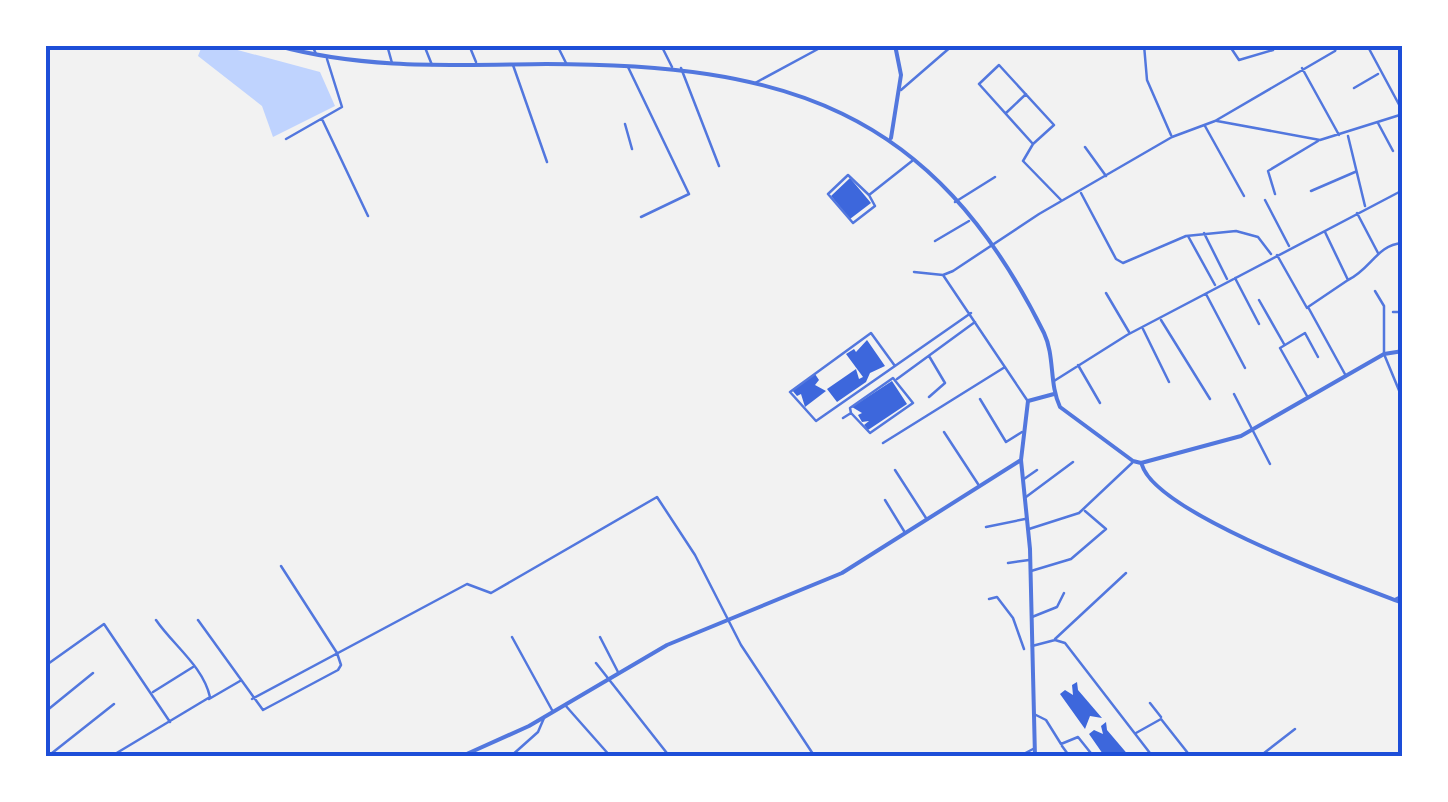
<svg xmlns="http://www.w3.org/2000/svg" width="1448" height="802" font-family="'PT Sans',sans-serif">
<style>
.water{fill:#bfd3fe}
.building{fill:#3d67dc}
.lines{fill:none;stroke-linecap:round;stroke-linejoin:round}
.minor{stroke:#5277de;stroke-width:2.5}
.tertiary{stroke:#5277de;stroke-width:4}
.neatline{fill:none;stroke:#1d4ed8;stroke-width:4}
</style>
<rect width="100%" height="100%" fill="#f2f2f2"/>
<!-- water -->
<path class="water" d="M219 45 320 72 335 106 273 137 262 106 198 56 202 46Z"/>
<!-- building -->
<path class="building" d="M850 178 871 203 850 219 831 196Z
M867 340 885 366 870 373 866 382 837 402 827 389 856 369 859 379 863 377 846 354 854 349 856 352Z
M815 374 819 380 815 385 826 391 805 407 801 394 797 396 792 390Z
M892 381 907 404 868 430 864 425 869 421 862 422 858 415 862 413 852 407Z
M1077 682 1078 690 1102 718 1090 716 1085 729 1060 694 1065 690 1073 695 1072 685Z
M1106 722 1107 730 1130 757H1105L1089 734 1094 730 1103 734 1101 726Z"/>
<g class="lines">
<!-- minor -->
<path class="minor" d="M312 45 316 54
M387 45 392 63
M424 45 432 65
M469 45 476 62
M557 45 566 63
M661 45 672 67
M1144 45 1147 80 1171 135
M1229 45 1239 60 1273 50 1271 45
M1367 45 1403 112
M513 65 547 162
M628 67 689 194 641 217
M681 68 719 166
M1302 68 1339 135
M755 83 818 49
M1354 88 1378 74
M901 90 953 45
M1006 113 1026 94
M322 119 368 216
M1217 121 1320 140 1403 114
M1378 123 1393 151
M625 124 632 149
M1205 126 1244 196
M1348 136 1365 206
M286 139 342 107 327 59
M1033 144 1054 125 999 65 979 84 1033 144 1023 161 1061 200
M1085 147 1106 176
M1311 191 1355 172
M1081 193 1116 259 1123 263 1186 236 1236 231 1258 237 1271 254
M1275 194 1268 171 1318 141
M869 195 848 175 828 194 853 223 875 206 869 195 912 161
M1265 200 1289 246
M955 202 995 177
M1357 213 1378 253
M1325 232 1348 280 1308 307 1346 376
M1204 233 1227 279
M1188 236 1215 285
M935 241 969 221
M1277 255 1307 308
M914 272 943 275 953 271 1039 214 1172 137 1215 121 1335 51 1337 45
M943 275 1027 400
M1235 278 1259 324
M1348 280C1370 270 1377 245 1402 243
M1375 291 1384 306V354L1403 400
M1106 293 1129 332
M1206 294 1245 368
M1259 300 1284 344
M1393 312H1403
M1161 320 1210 399
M1143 329 1169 382
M929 356 945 383 929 397
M1078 365 1100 403
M895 366 871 333 790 392 816 421 971 313
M897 379 975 322
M1054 381 1127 335 1403 190
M1234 394 1270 464
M1307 396 1280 348 1305 333 1318 357
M980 399 1006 442 1022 432
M843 418 851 413 870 433 913 403 893 378 850 408 851 413
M944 432 978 484
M883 443 1005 367
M895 470 926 518
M1024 479 1037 470
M1026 497 1073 462
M885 500 904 531
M986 527 1025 519
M1029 529 1079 513 1132 463
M1008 563 1029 560
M1031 571 1071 559 1106 529 1085 511
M989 599 997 597 1013 618 1024 649
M1395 599 1403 595
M1032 617 1057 607 1064 593
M198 620 263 710 338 670 341 665 337 653 281 566
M512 637 552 710
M600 637 618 672
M1055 639 1126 573
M1032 646 1055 640 1065 643 1153 757
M596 663 670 757
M45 666 104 624 170 722
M153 692 193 667
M209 699 240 681
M252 699 467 584 491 593 657 497 695 555 741 645 815 757
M1150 703 1161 717
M565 705 611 757
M45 712 93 673
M1034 714 1046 720 1061 744 1078 737 1094 757
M1136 733 1161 719 1191 757
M1062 746 1070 757
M47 757 114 704
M110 757 210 697C203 666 173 645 156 620
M510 757 538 732 544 718
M1018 757 1033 749
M1259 757 1295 729"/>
<!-- tertiary -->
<path class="tertiary" d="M275 45C364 70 454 65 546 64 784 64 932 107 1044 333 1055 356 1049 384 1060 407L1133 461 1141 463 1241 436 1384 354 1403 351
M891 138 901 75 895 45
M1142 465C1157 514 1353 584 1403 603
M460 757 529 726 667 645 842 573 1021 460
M1035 757 1030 549 1021 460 1028 401 1054 394"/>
</g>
<!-- border -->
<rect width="1448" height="802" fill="none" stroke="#ffffff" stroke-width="95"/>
<rect x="48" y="48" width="1352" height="706" class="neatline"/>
</svg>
